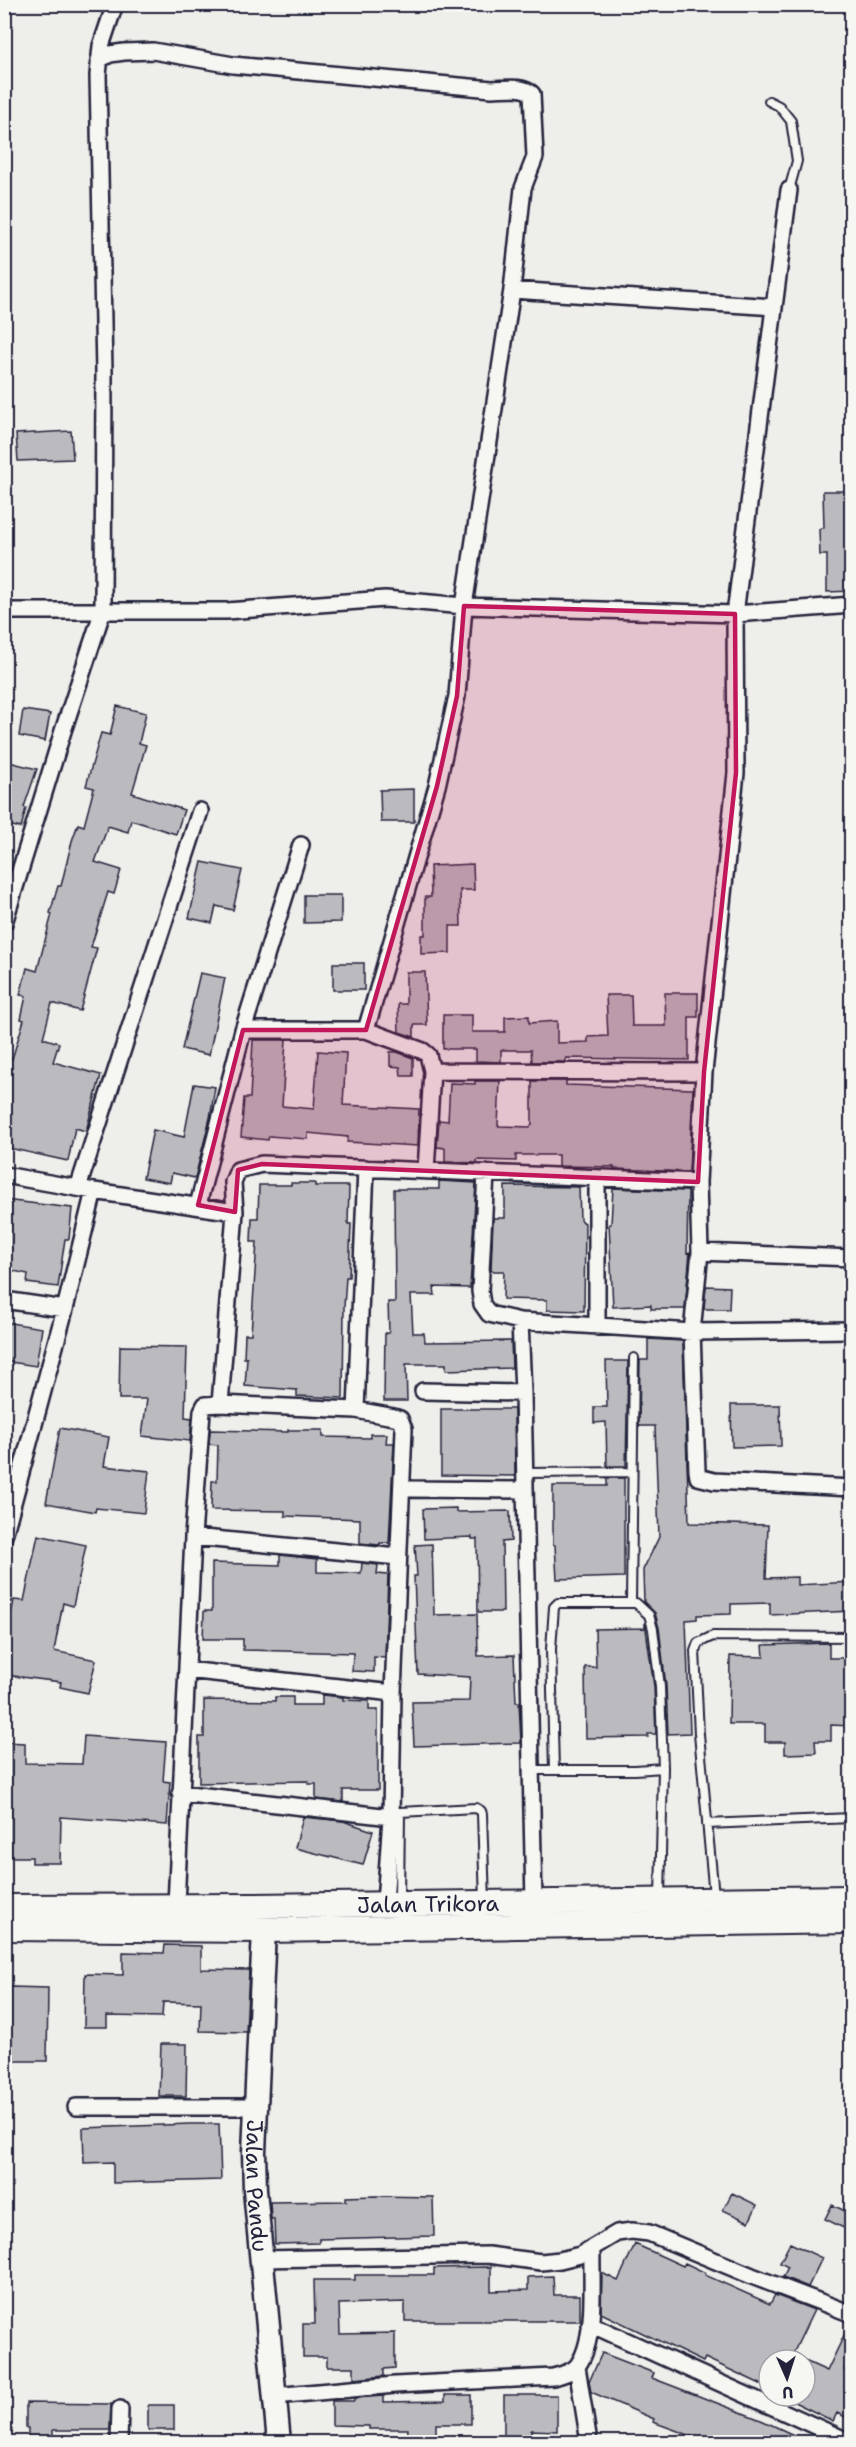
<svg xmlns="http://www.w3.org/2000/svg" width="856" height="2447" font-family="'Shantell Sans',sans-serif">
<style>
.building{fill:#bbbbbf;stroke:#22223b;stroke-width:1.5}
.lines{fill:none;stroke-linecap:round;stroke-linejoin:round}
.lane-casing{stroke:#22223b;stroke-width:12}
.street-casing{stroke:#22223b;stroke-width:20}
.secondary-casing{stroke:#22223b;stroke-width:27}
.primary-casing{stroke:#22223b;stroke-width:28}
.lane{stroke:#f6f6f2;stroke-width:8}
.street{stroke:#f6f6f2;stroke-width:15}
.secondary{stroke:#f6f6f2;stroke-width:22}
.primary{stroke:#f6f6f2;stroke-width:24}
.marked{fill:#c2185b;fill-opacity:0.2;stroke:#c2185b;stroke-width:4.5;stroke-linejoin:round}
.labels{text-anchor:middle;dominant-baseline:central;stroke-width:4.5;stroke-linejoin:round;paint-order:stroke}
.street-label{font-size:22px;fill:#22223b;stroke:#f6f6f2}
</style>
<rect width="100%" height="100%" fill="#eeeeeb"/>
<filter id="ink" filterUnits="userSpaceOnUse"><feTurbulence type="fractalNoise" baseFrequency=".0167" numOctaves="2"/><feDisplacementMap in="SourceGraphic" scale="12" xChannelSelector="R" yChannelSelector="G"/><feConvolveMatrix kernelMatrix="1 2 1 2 8 2 1 2 1" color-interpolation-filters="sRGB"/></filter>
<g filter="url(#ink)">
<!-- building -->
<path class="building" d="M71 431 73 459 18 461 16 434Z
M823 491H852V591L827 592V555H820L819 529 824 528Z
M117 706 146 713 139 743 146 745 132 793 184 810 176 834 131 820 128 832 108 826 95 862 121 870 114 894 108 892 91 947 97 948 80 1011 52 1003 43 1038 59 1043 53 1062 101 1075 86 1131 75 1128 68 1161 4 1147V1057L12 1059 24 1020 21 1019 26 996 20 995 27 968 37 971 52 914 50 913 58 886H61L72 841 78 824 84 826 94 788 86 786 101 733 110 735Z
M23 710 50 714 45 741 19 736Z
M9 762 37 769 24 807 26 808 21 828 4 824V775Z
M414 789V822H381L380 790Z
M202 862 242 870 233 910 216 906 212 923 189 918Z
M473 864 474 890H460L461 926H450V953L421 954V935H425V897H431L430 866Z
M304 895H341V922L304 923Z
M333 963H364V990H333Z
M406 972H425L427 1025H414V1037L399 1032 398 1004H406Z
M200 973 225 978 209 1055 182 1049Z
M665 993H698V1017H689V1060L566 1058V1062H532L531 1050H501V1062L476 1061V1049H443V1015H472V1032H505V1017L529 1016V1023L557 1021V1043L588 1042V1037L608 1036 606 995H631L632 1026H666Z
M253 1040H286L282 1106 314 1109 318 1051 346 1053 343 1105 419 1109 418 1146 347 1142 348 1137 308 1133V1139L269 1136 268 1140 241 1137 244 1098H250Z
M390 1052H397L413 1058V1076H401L400 1067 390 1066Z
M475 1081H500L498 1126 530 1127 532 1124V1081H566V1085L693 1089 689 1172 614 1169V1167L558 1166V1155H516V1161L477 1160V1163L445 1162V1148L437 1147 439 1120 448 1121 450 1083 475 1084Z
M194 1084 215 1087 210 1118 195 1178 172 1173 170 1183 143 1178 153 1130 184 1137Z
M439 1181 476 1183 470 1288 434 1287 435 1295H411L413 1333H424L425 1342 511 1341 512 1368 446 1370V1364H406L407 1401H384L385 1333H389L388 1302H395L394 1189H439Z
M291 1183H315V1186H349L348 1224H351L349 1277H346L344 1307 343 1398 297 1396V1390L245 1386 247 1358H244L245 1334H251L257 1242H251L252 1218H258L259 1185H291Z
M505 1186 579 1187 580 1220 585 1223 584 1311 547 1310V1300L503 1299 504 1271H491L493 1218H505Z
M613 1188 688 1191 687 1253 690 1252 685 1309H651V1305L613 1307 609 1224H611Z
M4 1200 72 1208 69 1239H65L58 1287 27 1283 28 1274 4 1269Z
M706 1286 730 1287 729 1309H704Z
M4 1322 42 1328 36 1366 4 1361Z
M648 1339 683 1341 689 1523 768 1525 766 1578 797 1577V1585L852 1582V1611L770 1615V1603L731 1604V1614L697 1615V1619L686 1620 690 1733 668 1734 666 1686 659 1628 655 1613 644 1602 643 1570 659 1537 655 1426H639L640 1360H648Z
M120 1346 187 1347 185 1417 192 1418 190 1441 142 1436 147 1399H119Z
M606 1361H628L626 1466H607L606 1422 594 1423V1407H607Z
M731 1405H780L781 1446 732 1447Z
M441 1409H514L515 1476 441 1475Z
M60 1428 109 1437 104 1466 149 1471 144 1513 96 1508 95 1512 46 1503Z
M210 1430 288 1432V1430H323V1437L370 1438V1434H387L386 1443H394L389 1543H380L379 1545 360 1543V1519L285 1516V1511L211 1510 212 1481H217L218 1445 209 1444Z
M607 1478H624V1577L557 1579 555 1545H553V1486H607Z
M456 1508V1512L510 1511 511 1541 502 1542 503 1612H478L477 1539H472V1537L424 1539 423 1509Z
M38 1535 86 1545 73 1606 63 1603 54 1651 96 1660 88 1693 60 1687 61 1682 5 1675 10 1635 7 1634 14 1600 24 1601Z
M432 1544 434 1615 477 1614 478 1656 514 1655 516 1702H519L521 1743 414 1746 412 1702 469 1701 470 1677 418 1674 414 1576H417L415 1545Z
M280 1555 317 1559V1572L361 1573 362 1563 378 1565 377 1574 388 1575 385 1658 374 1657V1672L352 1671 353 1653 243 1650V1639H203L204 1611H212V1563L280 1565Z
M645 1622 654 1687 656 1734H648V1737L586 1738 585 1667H596L595 1629 645 1628Z
M829 1643V1658H852V1726L831 1725V1741H815L816 1753 785 1754V1742H765V1724H729L730 1656 764 1657 763 1645Z
M322 1695 343 1697V1700L369 1701V1710H378V1790H343V1802L316 1799V1784H308V1781L199 1783V1737H204V1700L275 1701V1697H293V1705H322Z
M84 1736 166 1742 163 1781 170 1782 167 1825 61 1817 60 1863H32V1857H4V1742L25 1743V1763L82 1764Z
M303 1817 343 1821 373 1831 363 1865 295 1848Z
M165 1945 201 1946V1969L249 1970 246 2032 200 2031 201 2003 163 2002 162 2017 107 2016V2027H84L85 1974 123 1975V1952L164 1953Z
M10 1987 48 1988 47 2061H8Z
M161 2044H187L186 2096H159Z
M190 2124H219L221 2180 113 2183V2162L84 2163 83 2128Z
M732 2193 757 2205 749 2222 723 2210Z
M375 2196 433 2197 434 2236 319 2239V2243L275 2244 274 2219H271L270 2202 346 2201V2197Z
M832 2205 852 2214V2232L825 2219Z
M790 2243 822 2258 808 2287 783 2277 788 2267 780 2263Z
M635 2244 683 2266 685 2263 706 2273 705 2275 770 2304 775 2295 814 2310 790 2360H769V2388L705 2358 703 2362 601 2313 602 2273 618 2281Z
M491 2267V2291L528 2290V2277L553 2276 554 2295H580V2321H405V2302L339 2304 340 2334 395 2333V2368L384 2369V2376L354 2379V2367H327V2357H303V2324H315L314 2280H355V2275H434V2268Z
M850 2323 852 2354 844 2370 852 2374V2420L837 2413 833 2421 782 2396H805V2361L827 2371Z
M602 2353 654 2373 652 2378 761 2420 809 2442H708L653 2422 654 2419 591 2392 589 2382Z
M445 2395H471V2424H436V2442H407L408 2429H369V2426L332 2425V2401H354V2398L384 2396V2402L445 2401Z
M504 2395H557V2431L531 2430V2437H504Z
M26 2403 111 2404 110 2430H53V2442H28V2428H26Z
M148 2405H174V2430H148Z"/>
<g class="lines">
<!-- lane casing -->
<g class="lane-casing">
<path id="lane" d="M769 101 779 106 791 121 797 161 789 190
M525 1473 632 1472
M631 1602 634 1358
M533 1770H635L663 1768 660 1687 653 1629 649 1615 636 1603H558L554 1607 551 1649 554 1770
M707 1824 852 1818
M714 1896 699 1734 695 1651 698 1643 713 1636 852 1637
M660 1898 663 1768
M399 1900 400 1812 476 1808 481 1811 482 1814 485 1901"/>
</g>
<!-- street casing -->
<g class="street-casing">
<path id="street" d="M99 60 110 54 124 52 153 51 233 65 492 89C505 89 522 85 532 94L535 157 523 188 512 290 464 606 457 696 437 786 366 1030
M789 190 735 614 736 773 704 1072 698 1182 700 1252 692 1332 697 1471 698 1477 714 1481 852 1488
M512 290 774 307
M4 611H227L385 599 464 606 735 614 852 605
M4 923 63 731 103 610 104 372 98 75 101 46 115 4
M243 1030 301 845
M426 1171 432 1071
M486 1173 480 1291 482 1304 489 1314 520 1321 692 1332 852 1330
M4 1175 94 1191 235 1212
M597 1179V1327
M78 1188 200 811
M198 1205 243 1030H366L423 1051 428 1055 432 1071 704 1072
M700 1252 852 1258
M4 1300 65 1309
M520 1321 523 1393 534 1903
M423 1391 523 1393
M220 1404 235 1212 233 1182 238 1170 262 1164 698 1182
M356 1410 366 1168
M410 1489 525 1490
M4 1536 65 1309 94 1191
M193 1537 398 1557
M187 1670 393 1693
M180 1793 391 1817
M176 1905 193 1537 202 1411 205 1405 220 1404 356 1410 394 1417 400 1419 404 1429 393 1693 391 1817 385 1903
M76 2107H256
M260 2259 488 2255 541 2262 560 2260 580 2255 617 2233 632 2231 649 2233 752 2276 852 2314
M590 2324 850 2442
M577 2367 589 2442
M274 2396 395 2385 553 2377C561 2375 573 2372 578 2365 597 2338 591 2280 592 2248
M119 2442 120 2409"/>
</g>
<!-- secondary casing -->
<g class="secondary-casing">
<g id="secondary">
<path id="s1" d="M264 1930 254 2152 255 2190 279 2442"/>
</g>
</g>
<!-- primary casing -->
<g class="primary-casing">
<g id="primary">
<path id="s2" d="M4 1907 255 1906 852 1898"/>
<path d="M4 1928 264 1930 852 1921"/>
</g>
</g>
<!-- lane -->
<use href="#lane" class="lane"/>
<!-- street -->
<use href="#street" class="street"/>
<!-- secondary -->
<use href="#secondary" class="secondary"/>
<!-- primary -->
<use href="#primary" class="primary"/>
</g>
</g>
<!-- marked area -->
<path class="marked" d="M464 606 735 614 736 773 704 1072 698 1182 262 1164 238 1170 235 1212 198 1205 243 1030H366L437 786 457 696Z"/>
<g class="labels">
<!-- street labels -->
<g class="street-label">
<text stroke="none"><textPath href="#s2" startOffset="424">Jalan Trikora</textPath></text>
<text stroke="none"><textPath href="#s1" startOffset="256">Jalan Pandu</textPath></text>
</g>
</g>
<!-- margin -->
<rect width="856" height="2447" fill="none" stroke="#f6f6f2" stroke-width="24"/>
<rect x="12" y="12" width="832" height="2423" fill="none" stroke="#22223b" stroke-width="2" filter="url(#ink)"/>
<!-- north arrow -->
<g transform="translate(787 2378) rotate(177)"><circle r="28" fill="#f6f6f2" stroke="#a1a1a9" stroke-width="1.5"/>
<path d="M0-4.5L10 22L0 15L-10 22Z" fill="#22223b"/>
<text y="-9" font-size="16" font-weight="bold" text-anchor="middle" fill="#22223b">U</text>
</g>
</svg>
